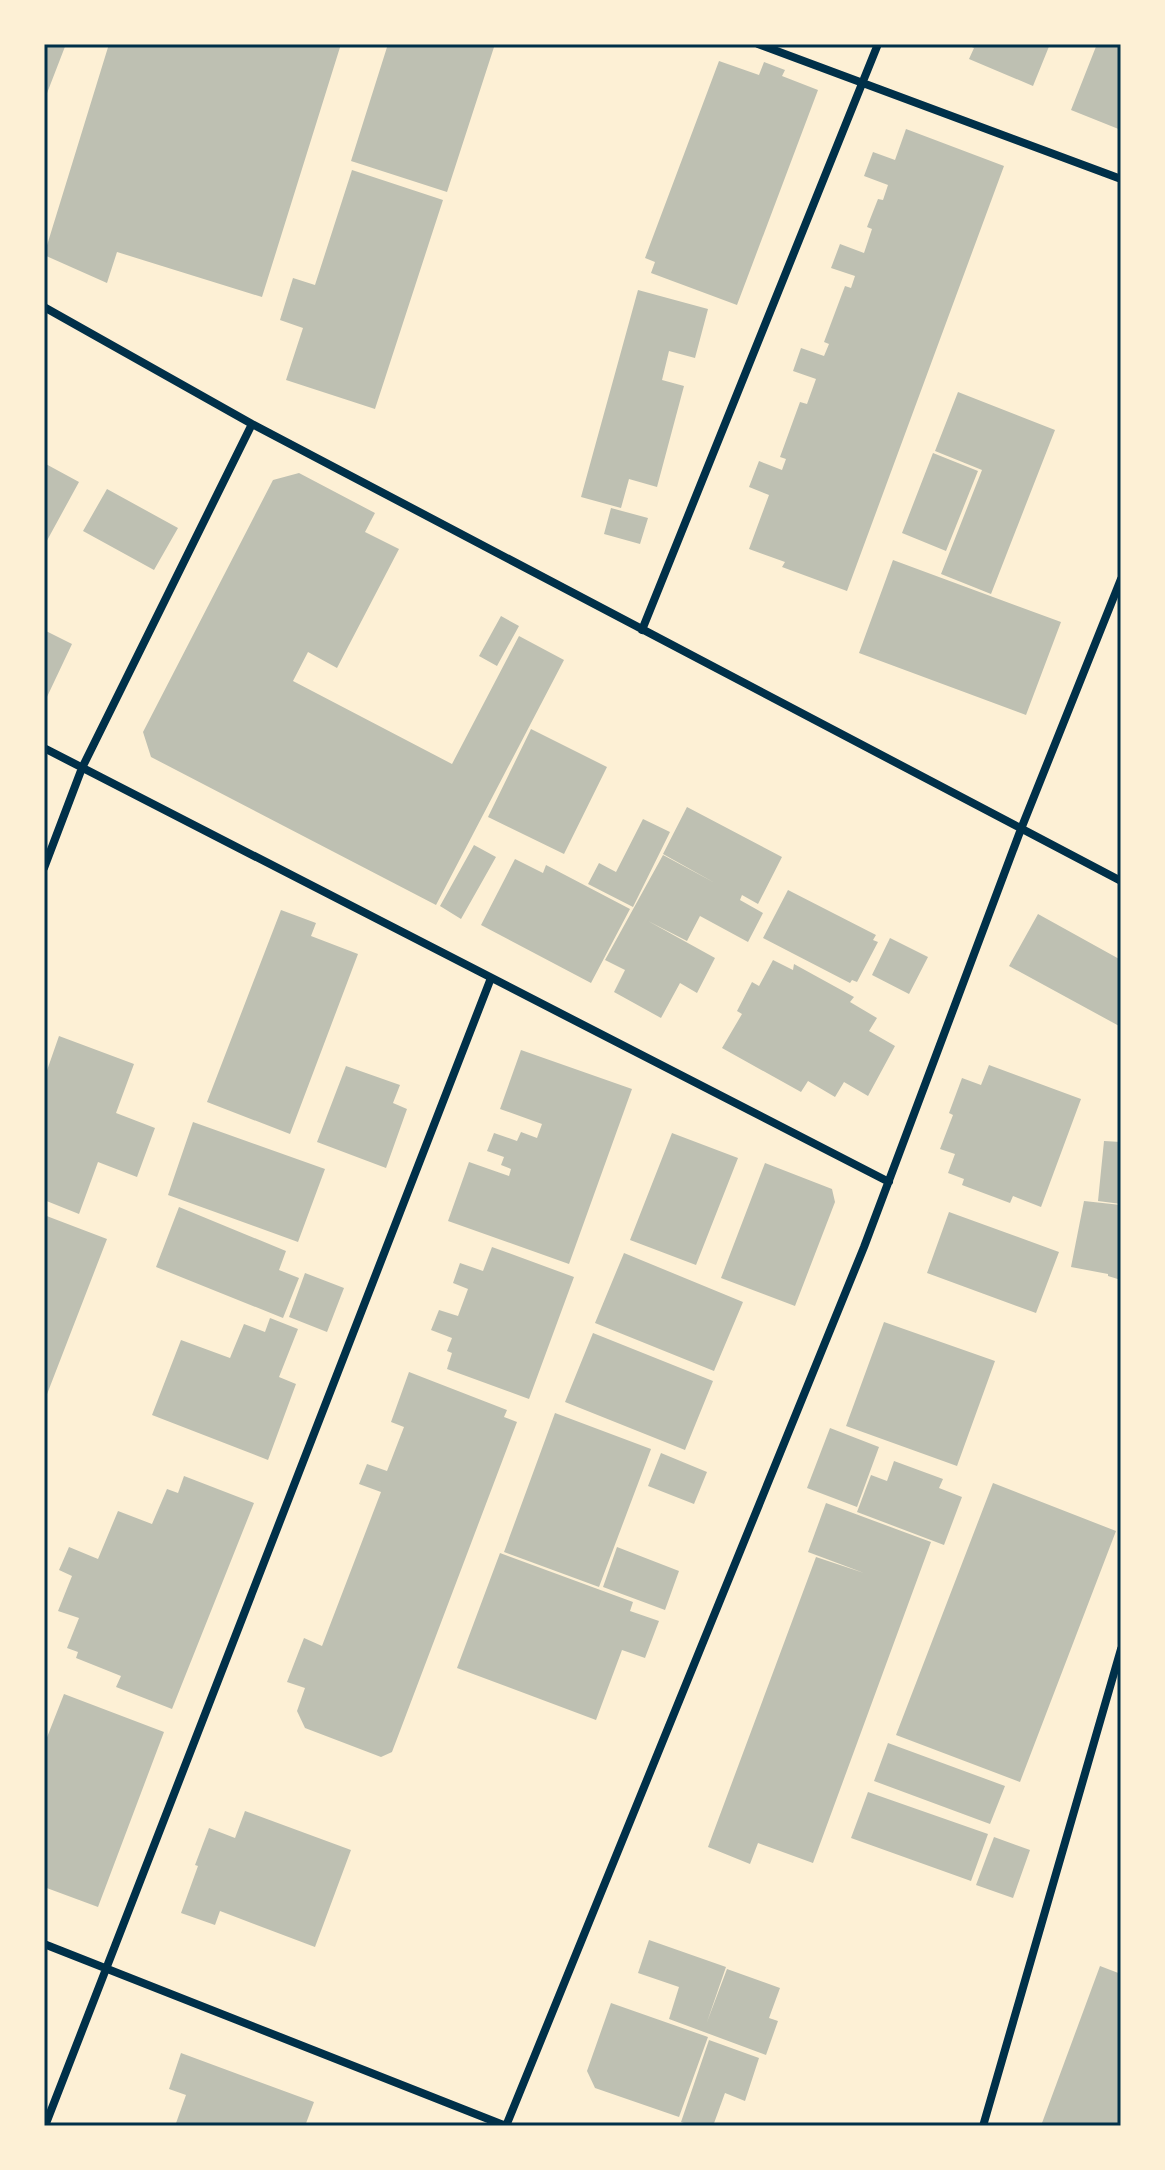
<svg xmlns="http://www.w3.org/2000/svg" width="1165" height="2170" font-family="Quicksand,sans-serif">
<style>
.building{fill:#bec0b2}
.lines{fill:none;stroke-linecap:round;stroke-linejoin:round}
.minor{stroke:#003049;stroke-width:8}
.neatline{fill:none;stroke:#003049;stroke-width:3}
</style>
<rect width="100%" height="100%" fill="#fdf0d5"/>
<!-- building -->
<path class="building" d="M44 44H66L44 101Z
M109 44H341L262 297 117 252 107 283 44 255Z
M388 44H495L447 192 351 161Z
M965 44H1050L1033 86 969 59 974 48Z
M1097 44H1121V130L1071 110Z
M719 61 759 75 764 62 785 70 782 76 818 90 737 305 651 273 655 262 645 258Z
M906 129 1004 166 847 591 782 567 785 562 749 549 769 495 749 487 759 461 782 470 786 459 780 457 800 402 807 404 816 379 793 371 801 348 824 356 829 344 824 342 845 286 851 288 855 276 831 268 840 244 864 253 872 229 867 227 878 199 883 200 888 185 864 176 873 152 895 160Z
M352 170 443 200 375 409 286 380 303 328 280 320 293 278 315 285Z
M638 290 708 309 695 358 669 351 662 380 684 386 657 487 629 479 621 508 581 497Z
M958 392 1055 430 991 594 941 574 982 470 935 451Z
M933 453 978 471 946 551 902 533Z
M44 463 79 482 44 546Z
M299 473 375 513 365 532 399 549 337 668 308 652 293 681 452 764 519 636 564 660 436 905 151 757 143 732 273 480Z
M107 489 178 528 154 570 83 531Z
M611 508 648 518 640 544 604 534Z
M893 560 1061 622 1026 715 859 653Z
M501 616 519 626 497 666 479 656Z
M44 630 72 644 46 699 44 698Z
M531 729 607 767 564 854 488 817Z
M687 807 782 857 758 904 742 895 740 900 763 913 748 942 700 916 687 941 648 921 715 958 697 993 680 983 661 1018 614 992 625 970 605 960 663 855 715 883 663 854Z
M643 819 670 832 633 907 588 884 599 863 616 872Z
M474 845 496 857 461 919 440 906Z
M515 859 543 873 546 865 630 909 591 983 481 925Z
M788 890 876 935 873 940 878 942 857 982 852 980 850 983 763 938Z
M281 910 316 923 311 936 358 954 290 1134 207 1102Z
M1038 914 1121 960V1027L1009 966Z
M890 938 928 957 909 994 872 975Z
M773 960 793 970 794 964 854 997 850 1002 877 1018 869 1031 895 1046 868 1096 844 1082 835 1097 808 1081 801 1092 722 1048 742 1014 737 1011 752 982 759 986Z
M59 1036 134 1064 116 1113 155 1128 137 1177 98 1162 79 1214 44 1200V1079Z
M521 1050 632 1089 569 1264 448 1221 469 1162 509 1176 511 1169 501 1165 504 1157 487 1151 494 1133 517 1141 521 1132 537 1138 542 1124 500 1109Z
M989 1065 1081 1099 1041 1207 1013 1196 1010 1203 962 1185 964 1179 948 1173 955 1154 940 1149 953 1115 949 1113 962 1078 981 1085Z
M346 1066 400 1085 393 1103 407 1109 386 1168 317 1142Z
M193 1122 325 1169 298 1242 168 1195Z
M672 1133 738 1158 696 1265 630 1240Z
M1104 1141 1121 1142V1204L1098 1201Z
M765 1163 832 1189 835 1202 795 1306 721 1278Z
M1084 1201 1121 1205V1280L1108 1276V1274L1071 1267Z
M179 1207 286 1251 279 1270 299 1278 283 1318 156 1267Z
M949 1212 1059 1252 1036 1313 927 1273Z
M44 1215 107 1239 44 1402Z
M492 1247 574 1277 529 1399 447 1369 452 1353 447 1351 452 1338 431 1330 439 1310 458 1316 468 1289 453 1283 460 1263 483 1271Z
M624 1253 743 1302 714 1371 595 1323Z
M305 1273 344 1288 327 1332 289 1317Z
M270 1318 298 1329 279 1377 296 1384 268 1460 152 1415 181 1340 230 1358 244 1324 265 1332Z
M884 1322 995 1361 957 1466 846 1426Z
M593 1333 713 1381 685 1450 565 1402Z
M409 1372 507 1410 504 1417 517 1422 392 1752 381 1757 305 1728 297 1711 305 1688 287 1682 304 1638 322 1646 381 1492 359 1484 367 1464 387 1471 404 1427 391 1422Z
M555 1413 651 1449 599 1587 504 1552Z
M830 1428 879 1447 857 1507 807 1488Z
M661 1453 707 1472 694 1504 648 1486Z
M894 1461 943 1479 939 1488 962 1497 944 1545 857 1512 871 1475 887 1481Z
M184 1476 254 1503 172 1709 116 1687 121 1676 76 1658 78 1652 67 1648 79 1618 58 1611 72 1576 59 1570 69 1547 98 1559 118 1511 152 1524 167 1489 178 1493Z
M993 1483 1116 1531 1020 1782 896 1735Z
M826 1503 931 1542 813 1863 758 1843 750 1864 708 1847 816 1557 864 1573 808 1552Z
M617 1547 679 1571 665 1610 603 1587Z
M500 1553 633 1602 630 1611 659 1621 645 1658 622 1650 596 1720 457 1668Z
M64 1694 164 1732 98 1907 44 1887V1745Z
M888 1743 1005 1786 990 1824 874 1781Z
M868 1792 988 1834 971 1881 851 1838Z
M245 1811 351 1850 315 1947 220 1911 215 1925 181 1913 198 1866 195 1865 209 1828 235 1838Z
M994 1837 1030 1850 1013 1898 976 1885Z
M649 1940 726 1967 707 2022 727 1969 780 1988 769 2018 778 2021 766 2055 669 2019 679 1987 638 1973Z
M1100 1966 1121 1974V2126H1051L1042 2123Z
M611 2003 708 2037 679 2117 595 2088 587 2071Z
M709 2040 759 2058 745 2101 725 2093 713 2126H692L681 2122Z
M181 2053 314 2102 305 2126H175L186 2095 169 2089Z"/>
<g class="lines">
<!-- minor -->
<path class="minor" d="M758 44 1121 179
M44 307 252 424 1121 881
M642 630 878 44
M44 748 889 1182
M44 868 82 768 252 424
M44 1944 506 2126
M45 2126 491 978
M506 2126 864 1247 1021 829 1121 579
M983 2126 1121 1649"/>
</g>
<!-- border -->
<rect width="1165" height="2170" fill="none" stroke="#fdf0d5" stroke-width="92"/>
<rect x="46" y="46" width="1073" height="2078" class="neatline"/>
</svg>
